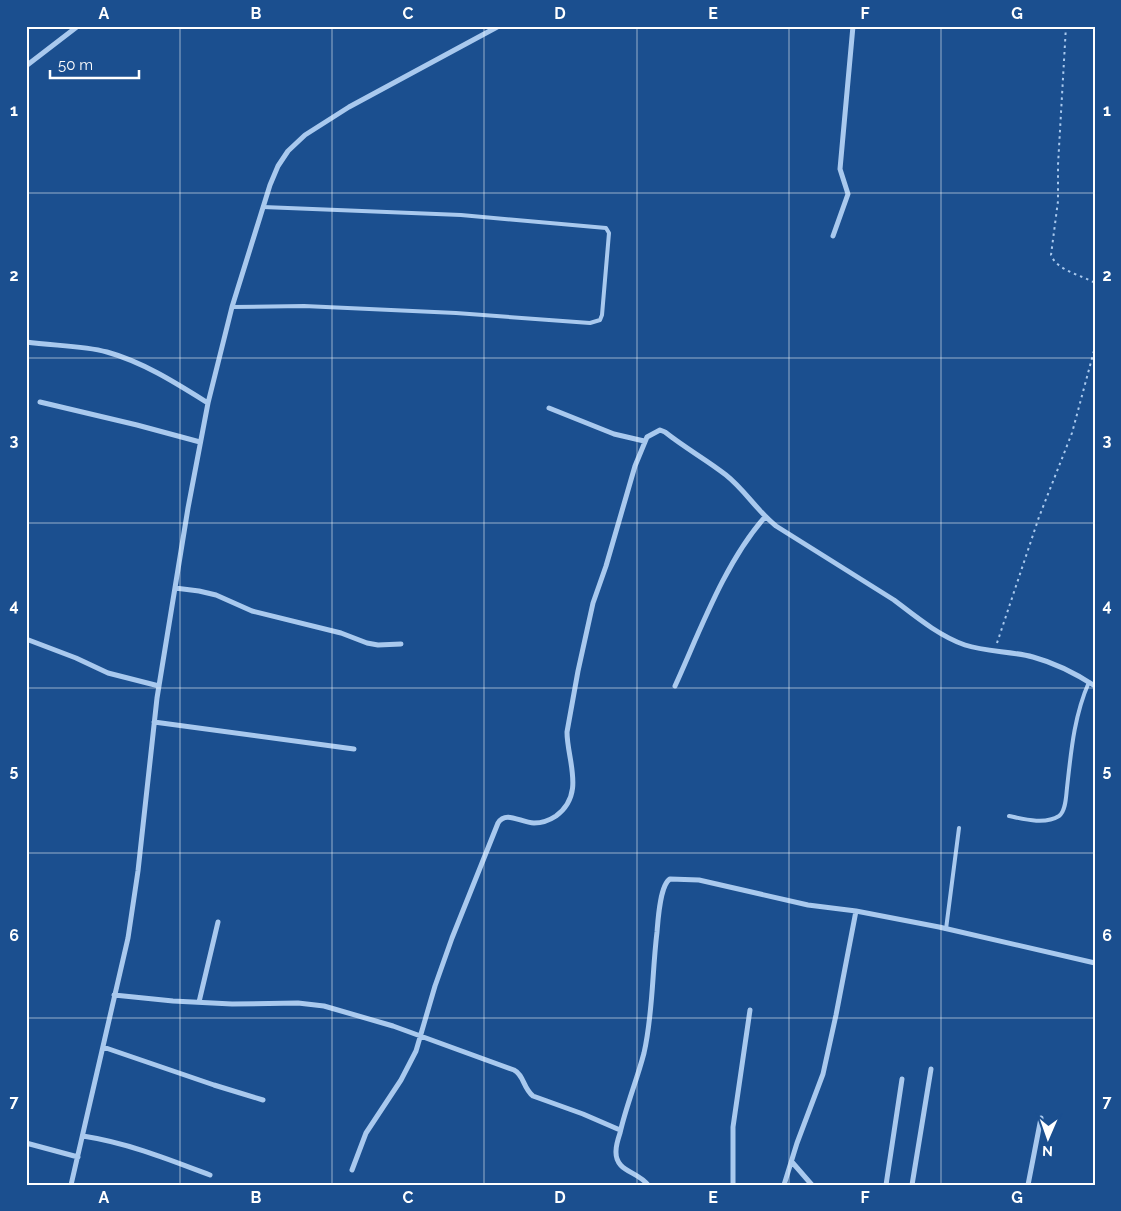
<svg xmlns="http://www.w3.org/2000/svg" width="1121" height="1211" font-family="Raleway,sans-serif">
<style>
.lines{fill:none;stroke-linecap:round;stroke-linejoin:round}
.path{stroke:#a9c9ee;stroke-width:2;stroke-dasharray:2.5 4;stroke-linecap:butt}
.service{stroke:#a9c9ee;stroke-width:4}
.minor{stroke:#a9c9ee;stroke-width:5}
.grid{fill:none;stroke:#fff;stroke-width:1;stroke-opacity:0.55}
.neatline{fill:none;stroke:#fff;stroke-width:2}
.grid-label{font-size:16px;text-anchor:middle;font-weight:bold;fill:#fff}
</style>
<rect width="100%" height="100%" fill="#1b4f8f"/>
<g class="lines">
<!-- path -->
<path class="path" d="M1066 26 1058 165V201L1051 255C1057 271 1082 275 1095 283
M997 643 1039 517 1072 433 1095 347"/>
<!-- service -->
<path class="service" d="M232 307 304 306 456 313 590 323 600 320 602 315 609 233 606 228 461 215 263 207
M1009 816C1023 819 1045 825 1059 816 1066 811 1066 796 1067 788 1071 752 1074 716 1089 682
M946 929 959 828"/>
<!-- minor -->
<path class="minor" d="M26 66 78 26
M833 236 848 194 840 169 853 26
M26 342C53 346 81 345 107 352 143 362 176 383 208 403
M40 402 137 425 200 442
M549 408 614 434 644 441
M175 588 199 591 216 595 252 611 341 633 367 643 378 645 401 644
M26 639 76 658 108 673 159 686
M675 686C700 631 725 562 765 517
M154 722 354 749
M114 995 173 1001 232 1004 298 1003 324 1006 393 1026 514 1070C524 1075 523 1088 533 1096L583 1114 620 1130
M199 1002 218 922
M103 1047 214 1085 263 1100
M83 1136C128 1143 168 1159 210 1175
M26 1143 78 1157
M792 1162 812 1185
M352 1170 366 1133 401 1080 416 1051 435 986 452 938 498 823C506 810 521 823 534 823 541 823 550 820 556 816 586 794 567 760 567 732L578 671 593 603 606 566 635 466 647 437 660 430 665 432C685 448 707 460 726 475 745 490 757 511 776 526L894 600C915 616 939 636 965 645 986 652 1011 651 1033 657 1055 663 1075 673 1095 686
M71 1185 128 938 138 871 157 698 188 508 208 403 232 307 270 185 278 166 288 151 305 135 349 107 499 26
M648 1185C638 1171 615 1172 616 1151 616 1145 618 1139 620 1133 626 1106 637 1080 644 1053 653 1014 652 973 657 932 658 920 660 885 670 879L699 880 808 905 856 911 939 927 1095 963
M733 1185V1127L750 1010
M784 1185 797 1143 823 1074 836 1015 856 911
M886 1185 902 1079
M912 1185 931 1069
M1028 1185 1041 1118"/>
</g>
<!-- grid -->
<path class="grid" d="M180 26V1185M332 26V1185M484 26V1185M637 26V1185M789 26V1185M941 26V1185M26 193H1095M26 358H1095M26 523H1095M26 688H1095M26 853H1095M26 1018H1095"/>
<!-- border -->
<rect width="1121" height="1211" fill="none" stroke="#1b4f8f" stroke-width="55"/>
<!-- north arrow -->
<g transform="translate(1048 1138) rotate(182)" stroke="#1b4f8f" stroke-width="4" paint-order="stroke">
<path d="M0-4L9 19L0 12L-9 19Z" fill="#ffffff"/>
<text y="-8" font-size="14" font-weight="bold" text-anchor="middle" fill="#ffffff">N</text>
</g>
<!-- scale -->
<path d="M50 70v8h89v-8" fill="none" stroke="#ffffff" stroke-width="2.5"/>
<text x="58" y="70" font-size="15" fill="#ffffff" stroke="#1b4f8f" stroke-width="4" paint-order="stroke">50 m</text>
<rect x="28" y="28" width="1066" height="1156" class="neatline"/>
<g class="grid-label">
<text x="104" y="19">A</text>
<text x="256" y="19">B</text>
<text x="408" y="19">C</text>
<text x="560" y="19">D</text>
<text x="713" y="19">E</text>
<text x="865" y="19">F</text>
<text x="1017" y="19">G</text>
<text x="14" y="116">1</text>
<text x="1107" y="116">1</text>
<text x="14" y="281">2</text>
<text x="1107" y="281">2</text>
<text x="14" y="446">3</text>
<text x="1107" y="446">3</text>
<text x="14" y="611">4</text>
<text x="1107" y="611">4</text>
<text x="14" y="776">5</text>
<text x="1107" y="776">5</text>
<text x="14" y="941">6</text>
<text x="1107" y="941">6</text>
<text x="14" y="1107">7</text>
<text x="1107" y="1107">7</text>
<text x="104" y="1203">A</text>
<text x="256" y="1203">B</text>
<text x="408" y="1203">C</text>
<text x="560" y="1203">D</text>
<text x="713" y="1203">E</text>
<text x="865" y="1203">F</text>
<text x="1017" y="1203">G</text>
</g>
</svg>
